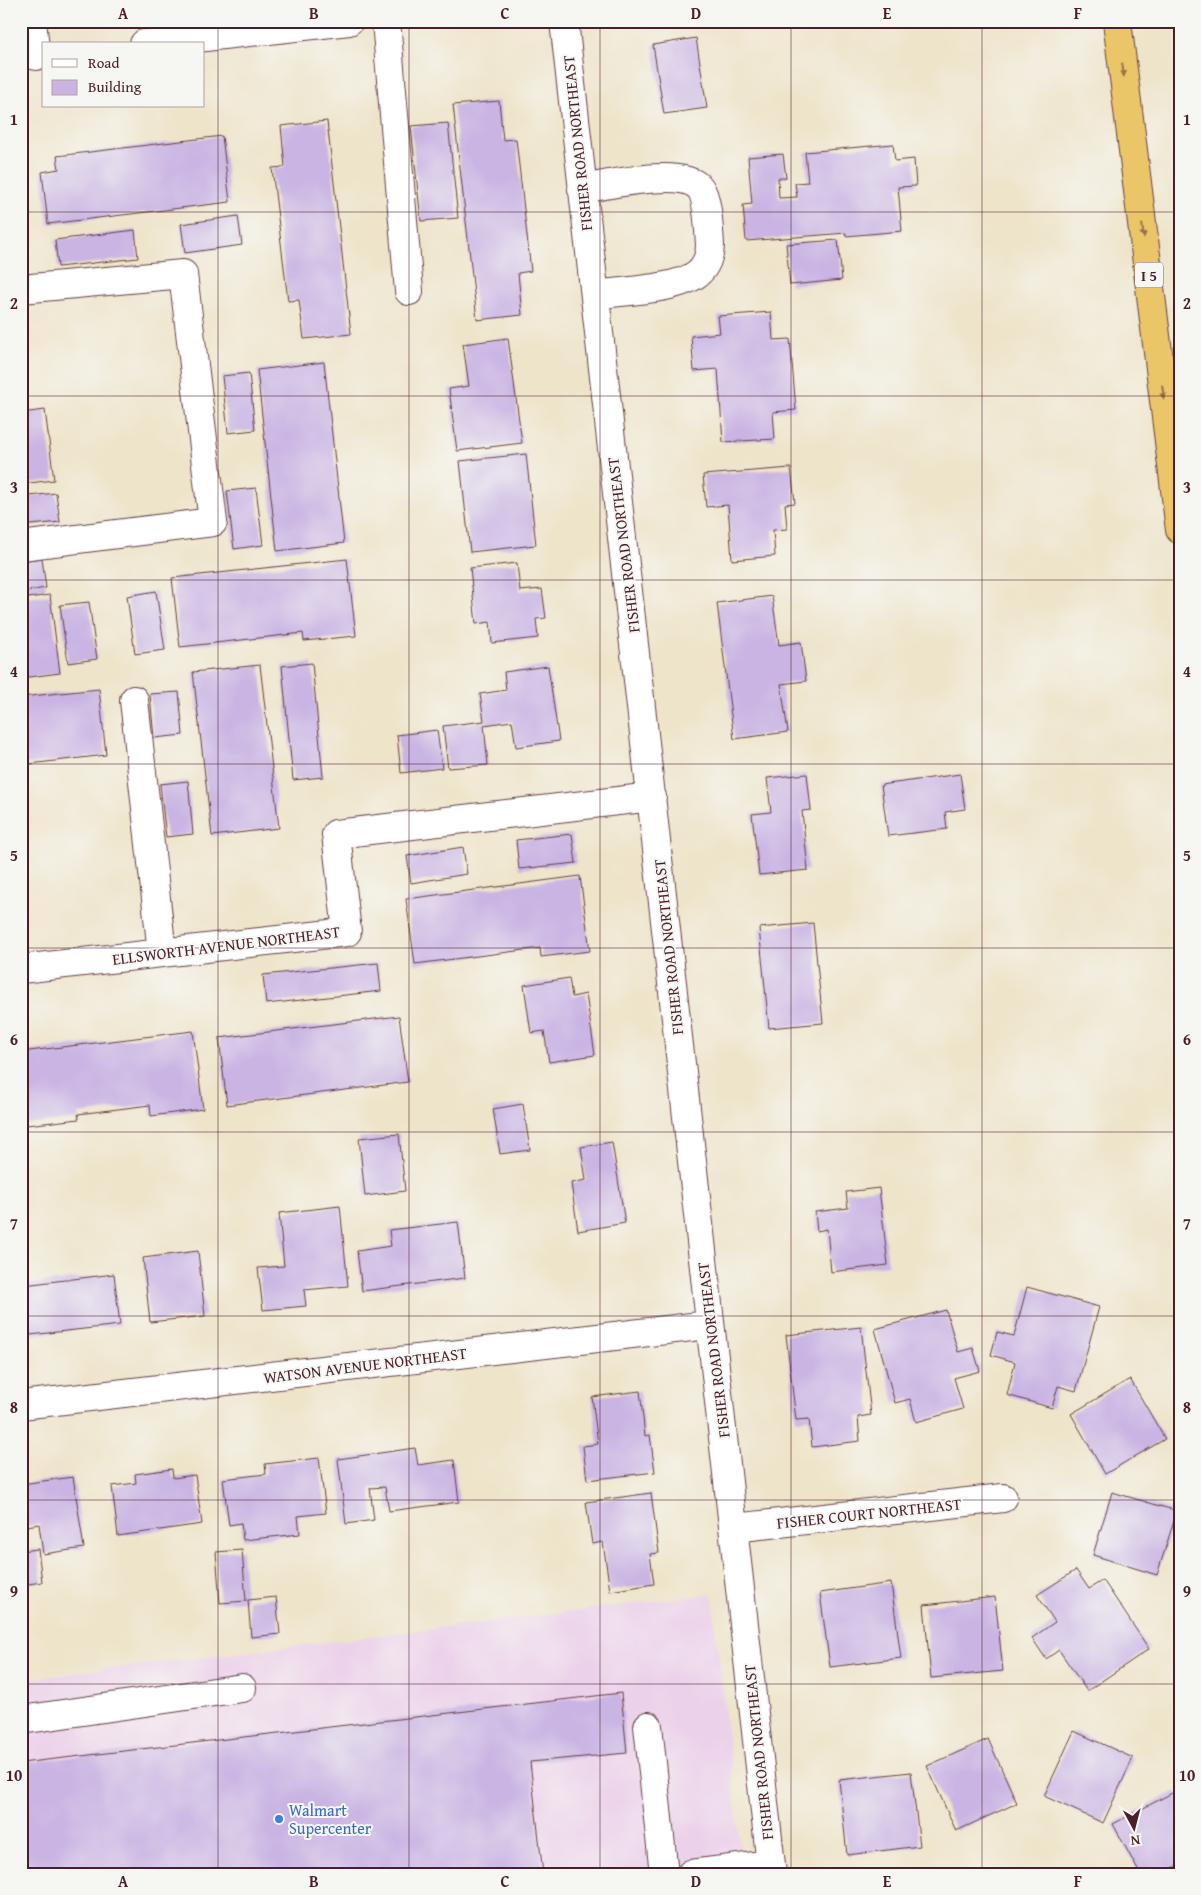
<svg xmlns="http://www.w3.org/2000/svg" width="1201" height="1895" font-family="'Gentium Book Plus',serif">
<style>
.built{fill:#ecd1ea}
.building{fill:#c9b4e3}
.lines{fill:none;stroke-linecap:round;stroke-linejoin:round}
.minor-casing{stroke:#633d43;stroke-width:30}
.highway-casing{stroke:#633d43;stroke-width:30}
.minor{stroke:#fff;stroke-width:28}
.highway{stroke:#ebc669;stroke-width:28}
.oneway{fill:#9a724a}
.grid{fill:none;stroke:#4a1f2b;stroke-width:1;stroke-opacity:0.55}
.shop-dot{fill:#3f7fe0;stroke:#f6f6f2;stroke-width:2}
.labels{text-anchor:middle;dominant-baseline:central;stroke-width:4;stroke-linejoin:round;paint-order:stroke}
.shield{fill:#f6f6f2;stroke:#7e6067;stroke-width:1}
.shield-label{font-size:15px;font-weight:bold;fill:#4a1f2b}
.street-label{font-size:16px;fill:#4a1f2b;stroke:#f6f6f2}
.shop-label{font-size:16px;fill:#366cbe;stroke:#f6f6f2;text-anchor:start}
.neatline{fill:none;stroke:#4a1f2b;stroke-width:2}
.grid-label{font-size:16px;text-anchor:middle;font-weight:bold;fill:#4a1f2b}
</style>
<rect width="100%" height="100%" fill="#f6f6f2"/>
<filter id="ink" filterUnits="userSpaceOnUse"><feTurbulence type="fractalNoise" baseFrequency=".02" numOctaves="2"/><feDisplacementMap in="SourceGraphic" scale="10" xChannelSelector="R" yChannelSelector="G"/><feConvolveMatrix kernelMatrix="1 2 1 2 8 2 1 2 1" color-interpolation-filters="sRGB"/></filter>
<filter id="wash" filterUnits="userSpaceOnUse"><feTurbulence type="fractalNoise" baseFrequency=".0096" numOctaves="4" result="noise"/><feDisplacementMap in="SourceGraphic" scale="20" xChannelSelector="R" yChannelSelector="G"/><feGaussianBlur stdDeviation="1.12" result="paint"/><feColorMatrix in="noise" values="0 0 0 0 0 0 0 0 0 0 0 0 0 0 0 0 0 1.4 0 .05"/><feComposite in="paint" operator="in"/></filter>
<g filter="url(#wash)">
<rect width="100%" height="100%" fill="#eee4ca"/>
<!-- built -->
<path class="built" d="M712 1594 743 1874H21V1680Z"/>
<g id="blocks">
<!-- building -->
<path class="building" d="M696 38 707 108 664 114 653 45Z
M499 101 503 140 516 139 531 271 518 273 522 315 477 320 453 105Z
M327 121 351 334 304 339 299 300 288 301 272 168 285 167 281 126Z
M448 123 458 218 421 221 411 126Z
M222 136 230 202 48 224 42 172 59 169 57 156Z
M893 144 895 161 914 159 916 186 898 187 902 231 846 236V233L746 241 743 205 752 204 748 157 783 154 786 178H778L779 198 797 197 795 183 808 182 805 152Z
M238 216 242 245 185 253 181 224Z
M135 230 138 258 58 267 55 240Z
M838 240 842 280 790 285 786 244Z
M771 312 773 340 790 339 796 410 773 412 775 439 723 442 718 369 694 371 691 336 720 333 718 316Z
M508 338 522 443 457 451 449 389 469 386 463 344Z
M324 362 344 543 277 551 257 370Z
M249 373 255 430 228 433 222 376Z
M45 410 54 480 21 484V413Z
M526 454 536 545 470 552 460 461Z
M791 468 795 503 785 504 787 529 773 530 775 556 732 560 728 505 706 507 703 475Z
M256 488 263 545 234 549 227 491Z
M56 493 60 522 21 526V497Z
M42 558 46 588 21 592V561Z
M347 559 356 636 304 641 303 633 180 647 172 578Z
M517 563 520 591 542 589 546 618 536 619 538 638 492 643 490 622 476 624 470 568Z
M156 591 165 650 135 654 127 596Z
M50 595 60 673 21 678V599Z
M772 596 779 645 801 642 806 681 781 684 788 732 734 739 717 603Z
M89 602 97 659 68 663 60 605Z
M312 663 323 777 293 780 282 666Z
M260 665 279 828 212 836 193 672Z
M548 666 559 741 516 747 512 721 484 725 488 765 448 768 443 726 484 721 480 694 506 690 504 672Z
M99 689 106 755 21 765V697Z
M179 692 183 735 154 738 150 694Z
M437 730 442 768 401 773 397 735Z
M807 774 811 810 802 811 808 870 759 875 752 814 771 812 767 778Z
M960 774 965 809 945 812 947 829 888 836 881 785Z
M188 781 193 834 166 837 160 784Z
M572 834 576 863 519 869 516 840Z
M463 847 467 874 411 883 407 856Z
M580 876 590 951 541 957 540 948 415 964 406 899Z
M813 923 823 1023 769 1028 759 928Z
M378 963 381 991 266 1004 263 975Z
M569 978 572 997 586 994 595 1055 549 1062 544 1031 531 1033 524 985Z
M399 1016 408 1082 227 1105 219 1038Z
M193 1031 203 1109 151 1116 150 1105 78 1114 79 1119 27 1125 21 1077V1052Z
M523 1104 530 1150 500 1154 493 1109Z
M399 1134 405 1191 365 1196 359 1138Z
M612 1142 625 1223 578 1231 571 1183 586 1180 581 1147Z
M879 1188 888 1265 831 1272 827 1229 817 1231 815 1212 848 1208 846 1192Z
M340 1206 348 1286 304 1290 306 1306 263 1310 258 1268 284 1266 279 1213Z
M458 1222 465 1278 362 1291 357 1251 391 1246 389 1230Z
M198 1251 205 1316 150 1322 143 1258Z
M114 1274 120 1325 30 1335 24 1285Z
M1027 1287 1099 1307 1076 1391 1058 1386 1052 1408 1007 1395 1015 1362 991 1355 997 1332 1014 1336Z
M946 1310 958 1352 973 1348 980 1371 954 1378 963 1409 916 1422 910 1399 895 1403 875 1329Z
M861 1327 871 1415 858 1417 860 1441 812 1447 809 1419 796 1420 786 1335Z
M1130 1379 1165 1439 1105 1474 1071 1414Z
M640 1391 645 1436 650 1435 655 1472 587 1480 583 1446 598 1444 592 1397Z
M415 1448 418 1465 454 1460 459 1502 389 1511 385 1487 370 1488 374 1520 346 1524 338 1459Z
M319 1458 326 1513 298 1516 300 1534 243 1540 241 1523 229 1525 223 1479 266 1474 265 1464Z
M172 1469 173 1478 195 1475 202 1524 118 1536 112 1486 136 1483 135 1474Z
M73 1477 84 1548 43 1554 39 1524 21 1527V1484Z
M1112 1492 1177 1511 1157 1575 1093 1555Z
M651 1493 659 1553 650 1554 654 1584 610 1591 603 1542 592 1544 586 1502Z
M38 1549 42 1582 21 1585V1551Z
M242 1550 246 1601 220 1603 216 1552Z
M1076 1570 1089 1589 1103 1580 1149 1649 1087 1691 1059 1650 1046 1659 1032 1638 1055 1622 1037 1595Z
M891 1583 901 1658 830 1667 820 1593Z
M276 1597 280 1634 251 1637 248 1600Z
M995 1597 1003 1671 931 1678 924 1605Z
M621 1693 627 1753 530 1762 543 1874H21V1763Z
M1074 1731 1133 1758 1103 1823 1044 1796Z
M988 1739 1017 1803 956 1831 927 1766Z
M911 1772 920 1846 847 1855 839 1780Z
M1176 1791 1180 1799V1864L1161 1874H1140L1113 1824Z"/>
</g>
</g>
<g filter="url(#ink)">
<use href="#blocks" fill-opacity="0" stroke="#633d43" stroke-width="1"/>
<g class="lines">
<!-- minor casing -->
<g class="minor-casing">
<path id="minor" d="M32 21 36 56
M386 21 409 291
M564 21 772 1874
M144 44 349 21
M582 189C608 185 681 167 700 188 708 198 709 232 710 245 710 255 706 266 698 273 678 290 621 291 595 295
M21 289 183 274 213 522 21 546
M134 700 162 953
M21 969 347 932 336 834 652 797
M21 1405 709 1325
M734 1528 1003 1498
M21 1720 242 1688
M648 1726 664 1874
M691 1874 771 1864"/>
</g>
<!-- highway casing -->
<g class="highway-casing">
<path id="highway" d="M1117 21 1180 530"/>
</g>
<!-- minor -->
<use href="#minor" class="minor"/>
<!-- highway -->
<use href="#highway" class="highway"/>
</g>
<!-- one-way arrows -->
<defs><path id="oneway-solid" d="M-6-.8H1V-3.2L6.5 0L1 3.2V.8H-6Z" transform="scale(1.25)"/></defs>
<g class="oneway">
<use href="#oneway-solid" transform="translate(1123 70) rotate(83)"/>
<use href="#oneway-solid" transform="translate(1143 231) rotate(83)"/>
<use href="#oneway-solid" transform="translate(1163 392) rotate(83)"/>
</g>
</g>
<!-- grid -->
<path class="grid" d="M218 21V1874M409 21V1874M600 21V1874M791 21V1874M982 21V1874M21 212H1180M21 396H1180M21 580H1180M21 764H1180M21 948H1180M21 1132H1180M21 1316H1180M21 1500H1180M21 1684H1180"/>
<!-- markers -->
<circle class="shop-dot" cx="279" cy="1819" r="5"/>
<g class="labels">
<!-- shield labels -->
<rect class="shield" x="1135" y="262.5" width="28" height="25" rx="4"/>
<g class="shield-label">
<text x="1149" y="275">I 5</text>
</g>
<!-- street labels -->
<g class="street-label">
<text transform="translate(577 143) rotate(-96)">FISHER ROAD NORTHEAST</text>
<text transform="translate(623 545) rotate(-97)">FISHER ROAD NORTHEAST</text>
<text transform="translate(226 945) rotate(-7)">ELLSWORTH AVENUE NORTHEAST</text>
<text transform="translate(668 947) rotate(-96)">FISHER ROAD NORTHEAST</text>
<text transform="translate(713 1350) rotate(-97)">FISHER ROAD NORTHEAST</text>
<text transform="translate(365 1365) rotate(-7)">WATSON AVENUE NORTHEAST</text>
<text transform="translate(869 1513) rotate(-6)">FISHER COURT NORTHEAST</text>
<text transform="translate(758 1752) rotate(-96)">FISHER ROAD NORTHEAST</text>
</g>
<!-- shop labels -->
<g class="shop-label">
<text x="289" y="1810">Walmart<tspan x="289" dy="18">Supercenter</tspan></text>
</g>
</g>
<!-- margin -->
<rect width="1201" height="1895" fill="none" stroke="#f6f6f2" stroke-width="55"/>
<!-- legend -->
<rect x="42" y="42" width="162" height="65" fill="#f6f6f2" stroke="#b1a0a2"/>
<rect x="52" y="59" width="25" height="8" fill="#ffffff" stroke="#b1a0a2"/>
<text x="88" y="68" font-size="15" fill="#4a1f2b">Road</text>
<rect x="52" y="80" width="25" height="15" fill="#c9b4e3" stroke="#b1a0a2"/>
<text x="88" y="92" font-size="15" fill="#4a1f2b">Building</text>
<!-- north arrow -->
<g transform="translate(1134 1828) rotate(173)" stroke="#f6f6f2" stroke-width="4" paint-order="stroke">
<path d="M0-4L9 19L0 12L-9 19Z" fill="#4a1f2b"/>
<text y="-8" font-size="14" font-weight="bold" text-anchor="middle" fill="#4a1f2b">N</text>
</g>
<rect x="28" y="28" width="1146" height="1840" class="neatline"/>
<g class="grid-label">
<text x="123" y="19">A</text>
<text x="314" y="19">B</text>
<text x="505" y="19">C</text>
<text x="696" y="19">D</text>
<text x="887" y="19">E</text>
<text x="1078" y="19">F</text>
<text x="14" y="125">1</text>
<text x="1187" y="125">1</text>
<text x="14" y="309">2</text>
<text x="1187" y="309">2</text>
<text x="14" y="493">3</text>
<text x="1187" y="493">3</text>
<text x="14" y="677">4</text>
<text x="1187" y="677">4</text>
<text x="14" y="861">5</text>
<text x="1187" y="861">5</text>
<text x="14" y="1045">6</text>
<text x="1187" y="1045">6</text>
<text x="14" y="1229">7</text>
<text x="1187" y="1229">7</text>
<text x="14" y="1413">8</text>
<text x="1187" y="1413">8</text>
<text x="14" y="1597">9</text>
<text x="1187" y="1597">9</text>
<text x="14" y="1781">10</text>
<text x="1187" y="1781">10</text>
<text x="123" y="1887">A</text>
<text x="314" y="1887">B</text>
<text x="505" y="1887">C</text>
<text x="696" y="1887">D</text>
<text x="887" y="1887">E</text>
<text x="1078" y="1887">F</text>
</g>
</svg>
